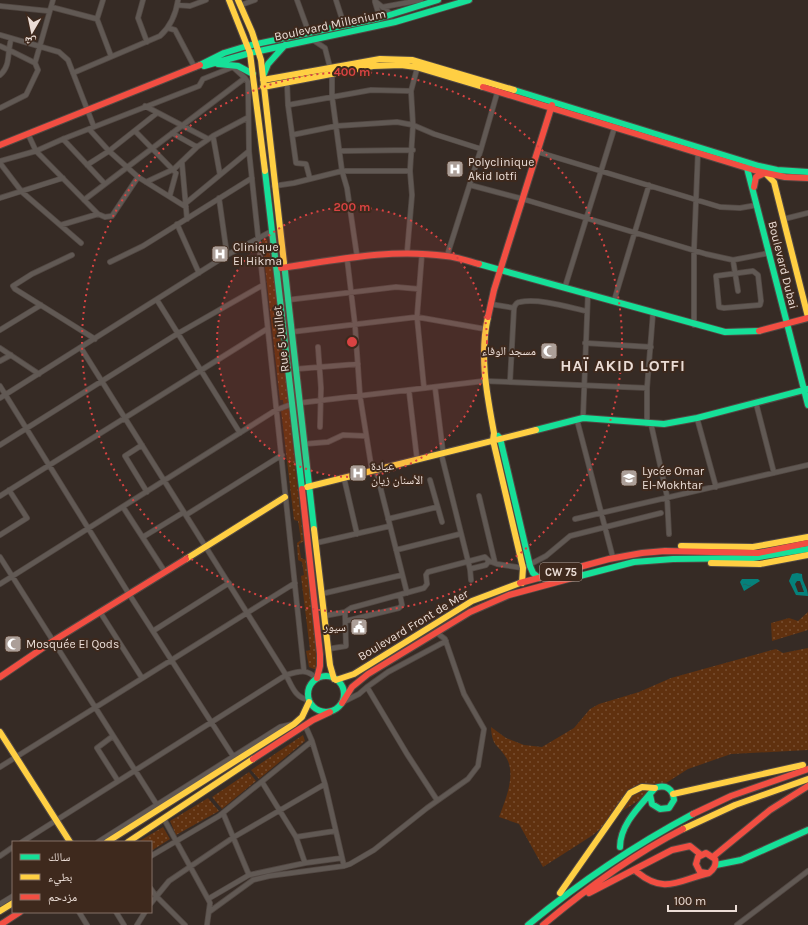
<svg xmlns="http://www.w3.org/2000/svg" width="808" height="925" font-family="Karla,'Noto Naskh Arabic',sans-serif">
<style>
.grass{fill:url(#grass-dots)}
.water{fill:url(#water-ripples);fill-rule:evenodd}
.lines{fill:none;stroke-linecap:round;stroke-linejoin:round}
.street-casing{stroke:#524843;stroke-width:6}
.fast-casing{stroke:#524843;stroke-width:8}
.slow-casing{stroke:#524843;stroke-width:8}
.jam-casing{stroke:#524843;stroke-width:8}
.street{stroke:#615954;stroke-width:4.5}
.fast{stroke:#16e098;stroke-width:6}
.slow{stroke:#ffcf43;stroke-width:6}
.jam{stroke:#f24e42;stroke-width:6}
.ring{fill:none;stroke:#d94342;stroke-width:2;stroke-dasharray:2 4}
.labels{text-anchor:middle;dominant-baseline:central;stroke-width:4;stroke-linejoin:round;paint-order:stroke}
.shield{fill:#3e291d;stroke:#b7a79e;stroke-width:1}
.shield-label{font-size:11px;font-weight:bold;fill:#ebddd6}
.street-label{font-size:12px;fill:#ebddd6;stroke:#3e291d}
.poi-label{font-size:12px;fill:#ebddd6;stroke:#3e291d;text-anchor:start}
.district-label{font-size:16px;font-weight:bold;letter-spacing:1px;fill:#ebddd6;stroke:#3e291d}
.centre{fill:#d94342;stroke:#3e291d;stroke-width:2}
.ring-label{font-size:12px;text-anchor:middle;font-weight:bold;fill:#d94342;stroke:#3e291d;stroke-width:4;stroke-linejoin:round;paint-order:stroke}
</style>
<defs>
<pattern id="grass-dots" width="8" height="8" patternUnits="userSpaceOnUse"><rect width="8" height="8" fill="#60310f"/><path d="M2 2h.1M6 6h.1" fill="none" stroke="#774e31" stroke-width="1.8" stroke-linecap="round"/></pattern>
<pattern id="water-ripples" width="26" height="14" patternUnits="userSpaceOnUse"><rect width="26" height="14" fill="#05817b"/><path d="M2 4q2-2 4 0t4 0M15 11q2-2 4 0t4 0" fill="none" stroke="#1f6863"/></pattern>
</defs>
<rect width="100%" height="100%" fill="#362b25"/>
<!-- grass -->
<path class="grass" d="M267 239 275 284 303 537 304 541 299 544 301 558 306 560 317 656V670L309 667 306 651 310 650 301 576 304 575 302 562 298 560 297 543 301 540 298 521 294 520 281 410 284 409 283 400H280L262 240Z
M808 612V630L772 641 771 623 789 618 798 621Z
M808 648V750L731 754 688 769 616 815 593 835 543 867 519 824 499 817C505 801 516 776 507 759 498 743 492 748 491 727L506 738 524 745 542 747 574 728 590 709 599 704 639 692 671 678 776 649 783 653Z
M303 735 305 741 259 779 251 770Z
M249 772 256 781 222 809 212 797Z
M208 798 219 811 176 835 170 821Z
M163 827 170 839 151 851V842H138Z"/>
<!-- water -->
<path class="water" d="M797 573 802 574C802 583 808 587 808 596L796 595 789 581 792 574ZM797 581H800L804 592H798L795 584Z
M742 579H758L760 581 744 591 740 582Z"/>
<g class="lines">
<!-- street casing -->
<g class="street-casing">
<path id="street" d="M103 0 97 19 111 56
M143 0 138 18 147 42
M297 0 309 33
M336 0 344 25
M375 1 392 15
M375 2 380 18
M177 5 190 6 206 0
M241 5 255 0
M0 6 49 11
M51 7 97 19
M383 7 421 0
M168 28 175 30 195 68
M0 35 59 52 68 60 94 127
M313 40 325 48 332 75V96L342 171 347 188 357 256
M0 46 9 50 11 38
M73 73 160 36C171 26 176 14 178 0
M0 75C8 68 8 60 9 50L35 63
M245 78 248 82 249 151 304 671
M287 83 288 105 296 163 306 164 310 179
M288 105 371 90 411 91
M145 106 208 139
M0 108 26 95 38 70 35 63 53 0
M89 129 109 151 138 177 186 207
M135 131 176 173 170 195
M172 133 197 147
M28 134 36 151 98 214 105 217 112 216 138 177
M292 135 336 126 397 122 413 125 434 134 481 149
M213 136 220 175
M63 139 105 184
M340 151 413 150
M538 152 720 207 740 208 757 205
M0 161 36 151 63 139 199 86 203 79 233 67 245 78 84 200
M0 163 22 192 81 243
M182 163 187 219
M87 165 109 151 157 113
M146 182 174 169 197 147 213 136 247 118
M470 185 523 199 706 254 733 260 769 253
M274 186 294 183 342 171H410
M0 198 63 178
M219 198 227 255
M186 203 249 151
M784 219 808 213
M177 224 199 273
M61 225 98 214
M407 253 412 195 410 171 413 125 411 91 418 65
M422 253 417 317 424 388
M72 255 32 274 13 286 15 289 95 339
M447 256 481 149 498 90
M347 258 355 325 360 396 372 471
M733 260 738 291
M110 262 143 246 252 178
M753 271 758 275 761 301 760 305 724 308 719 307 716 276Z
M565 287 615 126
M157 300 240 433
M287 300 396 287 419 289
M614 301 649 185
M490 304 514 308
M694 325V250L698 151
M0 330 41 305
M291 332 417 317 485 329
M585 343 651 347
M318 347 321 388 320 427
M0 348 39 374
M81 348 286 675C292 686 295 698 309 700
M0 361 11 355
M296 369 358 364
M510 382 514 308C515 305 517 302 520 302 538 298 568 307 586 311
M0 386 129 594 233 756
M435 387 443 452
M409 391 417 459
M0 398 227 255 272 231
M299 403 484 381 647 388
M756 403 774 473
M583 418 588 293
M697 418 716 487
M577 420 613 558
M647 424V388L653 313
M651 424 667 496 669 534
M304 444 328 442 343 435 366 436
M0 445 177 334 263 285
M142 445 125 456 147 492
M441 453 470 569 486 565 489 561
M376 470 407 593
M344 478 357 534
M430 480 442 522
M0 496 267 329
M479 496 495 563
M123 507 165 572
M186 515 282 455
M388 519 437 507
M575 519 808 465
M0 535 27 518 9 490
M143 537 184 512
M316 543 390 526
M396 550 460 534
M0 557 157 805
M470 569 471 580
M0 584 276 410 292 404
M321 594 402 575
M100 612 142 678
M324 616 345 612 351 608 424 588 427 584 426 575 428 572 485 557 489 561 497 564 523 568 546 556 570 536 661 513
M346 621 399 608 402 605 400 595
M153 631 229 583
M328 649 346 646 345 612
M367 687 388 672 446 641
M345 701 359 694 367 687 407 754 437 800
M113 736 97 748 118 781
M0 767 295 583
M262 782 296 837
M325 784 344 866 350 864 374 850 427 808 468 779 478 766 484 729 464 694 445 639 437 633
M223 813 249 875 305 863
M164 819 208 899 210 903 207 925
M335 831 296 837 305 863 342 858
M22 842 286 675C299 671 307 668 317 679
M98 842 280 727 293 724
M0 856 13 847
M151 856 219 816 312 741 305 725
M151 889 156 896 185 925
M208 899 249 875
M151 903 169 881 234 837 325 784 312 741
M0 904 13 896
M79 912 87 925
M116 912 124 925
M209 912 253 880 269 876 344 866
M137 925 145 912
M737 925 808 871"/>
</g>
<!-- fast casing -->
<g class="fast-casing">
<path id="fast" d="M218 64 238 66 253 74
M200 65 224 53 247 46 380 18 438 0
M204 66 250 53 395 22 469 0
M264 74 268 64 285 45
M514 90 759 166 777 170 808 172
M747 168 808 405
M265 171 302 489
M284 263 314 529
M479 264 725 332 759 331
M536 430 583 418 664 424 697 418 808 389
M498 436 500 438 530 566 533 573 539 578
M572 578 634 562 673 559 753 558 808 549
M308 694a18 18 0 1 1 36 0a18 18 0 1 1-36 0Z
M620 847C620 824 641 805 655 788 666 784 673 789 674 800L669 808 660 809 652 804 650 795
M716 865 741 860 808 830
M528 925C580 882 633 846 693 814"/>
</g>
<!-- slow casing -->
<g class="slow-casing">
<path id="slow" d="M229 0 250 53 265 171
M238 0 252 32 261 60 284 263
M263 80 380 59 412 60 514 90
M263 87 373 66 401 65 416 67 483 87
M766 174 774 182 808 317
M488 317C479 356 487 395 494 433L493 440 523 568 522 583
M307 487 536 430
M314 529 330 665 334 679
M681 546 753 547 808 537
M186 559 285 497
M711 563 760 564 808 555
M336 680 354 674 472 601 520 583
M0 732 70 842
M673 794 803 765
M683 829 735 805 808 779
M107 842 294 724 302 717 309 702
M128 842 253 759
M560 893 630 793 642 787 655 788
M0 911 13 903"/>
</g>
<!-- jam casing -->
<g class="jam-casing">
<path id="jam" d="M483 87 757 171 785 177 808 178
M0 145 200 65
M754 187 756 177 765 173
M281 268C336 260 390 248 446 256 457 257 468 261 479 264
M488 317 494 290 552 105
M759 331 808 318
M302 489 320 654V666L317 678
M520 583 609 559 642 553 665 551 758 553 808 543
M0 677 53 641 186 559
M342 703 352 687 368 674 470 612 509 595 572 578
M253 759 313 720 330 712
M693 814 731 796 808 769
M714 856 770 810 808 786
M637 872C665 895 679 880 709 873 714 869 717 865 715 859L706 853 698 857 696 864 700 872 706 873
M589 893 672 850 690 846 700 854
M0 925 20 912
M543 925C587 888 632 855 683 829"/>
</g>
<!-- street -->
<use href="#street" class="street"/>
<!-- fast -->
<use href="#fast" class="fast"/>
<!-- slow -->
<use href="#slow" class="slow"/>
<!-- jam -->
<use href="#jam" class="jam"/>
</g>
<!-- distance rings -->
<circle cx="352" cy="342" r="135" fill="#d94342" fill-opacity=".12"/>
<g class="ring">
<circle cx="352" cy="342" r="135"/>
<circle cx="352" cy="342" r="270"/>
</g>
<!-- icons -->
<defs>
<g id="hospital-square" transform="scale(0.9)"><rect x="-9" y="-9" width="18" height="18" rx="4" fill="#ac9f98" stroke="#3e291d"/><path d="M-5-5h3v3.5h4V-5h3V5h-3V1.5h-4V5h-3Z" fill="#fff"/></g>
<g id="mosque-square" transform="scale(0.9)"><rect x="-9" y="-9" width="18" height="18" rx="4" fill="#ac9f98" stroke="#3e291d"/><path d="M3.5-4.9A6 6 0 1 0 3.5 4.9A5 5 0 1 1 3.5-4.9Z" fill="#fff"/></g>
<g id="school-square" transform="scale(0.9)"><rect x="-9" y="-9" width="18" height="18" rx="4" fill="#ac9f98" stroke="#3e291d"/><path d="M0-5L7-2L0 1L-7-2ZM-4 1L0 2.5L4 1V4Q0 6-4 4Z" fill="#fff"/></g>
<g id="civic-square" transform="scale(0.9)"><rect x="-9" y="-9" width="18" height="18" rx="4" fill="#ac9f98" stroke="#3e291d"/><path d="M-.6-6.5H3V-4.5H.6V-3L4-1V1h2V6H-6V1h2V-1L-.6-3ZM-1.2 2.5V6h2.4V2.5Z" fill="#fff"/></g>
</defs>
<g fill-rule="evenodd">
<use href="#hospital-square" x="455" y="169"/>
<use href="#hospital-square" x="220" y="254"/>
<use href="#mosque-square" x="549" y="351"/>
<use href="#hospital-square" x="358" y="473"/>
<use href="#school-square" x="629" y="478"/>
<use href="#civic-square" x="359" y="627"/>
<use href="#mosque-square" x="13" y="644"/>
</g>
<g class="labels">
<!-- shield labels -->
<rect class="shield" x="540" y="563" width="42" height="18" rx="3"/>
<g class="shield-label">
<text x="561" y="572">CW 75</text>
</g>
<!-- street labels -->
<g class="street-label">
<text transform="translate(330 25) rotate(-12)">Boulevard Millenium</text>
<text transform="translate(783 265) rotate(76)">Boulevard Dubai</text>
<text transform="translate(281 339) rotate(-97)">Rue 5 Juillet</text>
<text transform="translate(413 625) rotate(-31)">Boulevard Front de Mer</text>
</g>
<!-- poi labels -->
<g class="poi-label">
<text x="468" y="162">Polyclinique<tspan x="468" dy="14">Akid lotfi</tspan></text>
<text x="233" y="247">Clinique<tspan x="233" dy="14">El Hikma</tspan></text>
<text x="536" y="351" text-anchor="end">مسجد الوفاء</text>
<text x="371" y="466">عيادة<tspan x="371" dy="14">الأسنان زيان</tspan></text>
<text x="642" y="471">Lycée Omar<tspan x="642" dy="14">El-Mokhtar</tspan></text>
<text x="346" y="627" text-anchor="end">سيور</text>
<text x="26" y="644">Mosquée El Qods</text>
</g>
<!-- district labels -->
<g class="district-label">
<text x="623" y="365">HAÏ AKID LOTFI</text>
</g>
</g>
<circle cx="352" cy="342" r="6" class="centre"/>
<g class="ring-label">
<text x="352" y="76">400 m</text>
<text x="352" y="211">200 m</text>
</g>
<!-- legend -->
<rect x="12" y="841" width="140" height="72" fill="#3e291d" stroke="#837167"/>
<rect x="20" y="854" width="20" height="6" fill="#16e098" stroke="#837167"/>
<text x="48" y="861" font-size="12" fill="#ebddd6">سالك</text>
<rect x="20" y="874" width="20" height="6" fill="#ffcf43" stroke="#837167"/>
<text x="48" y="881" font-size="12" fill="#ebddd6">بطيء</text>
<rect x="20" y="894" width="20" height="6" fill="#f24e42" stroke="#837167"/>
<text x="48" y="901" font-size="12" fill="#ebddd6">مزدحم</text>
<!-- north arrow -->
<g transform="translate(32 32) rotate(189)" stroke="#3e291d" stroke-width="3" paint-order="stroke">
<path d="M0-3L7 15L0 10L-7 15Z" fill="#ebddd6"/>
<text y="-6" font-size="11" font-weight="bold" text-anchor="middle" fill="#ebddd6">ش</text>
</g>
<!-- scale -->
<path d="M668 905v6h68v-6" fill="none" stroke="#ebddd6" stroke-width="2"/>
<text x="674" y="905" font-size="12" fill="#ebddd6" stroke="#3e291d" stroke-width="3" paint-order="stroke">100 m</text>
</svg>
